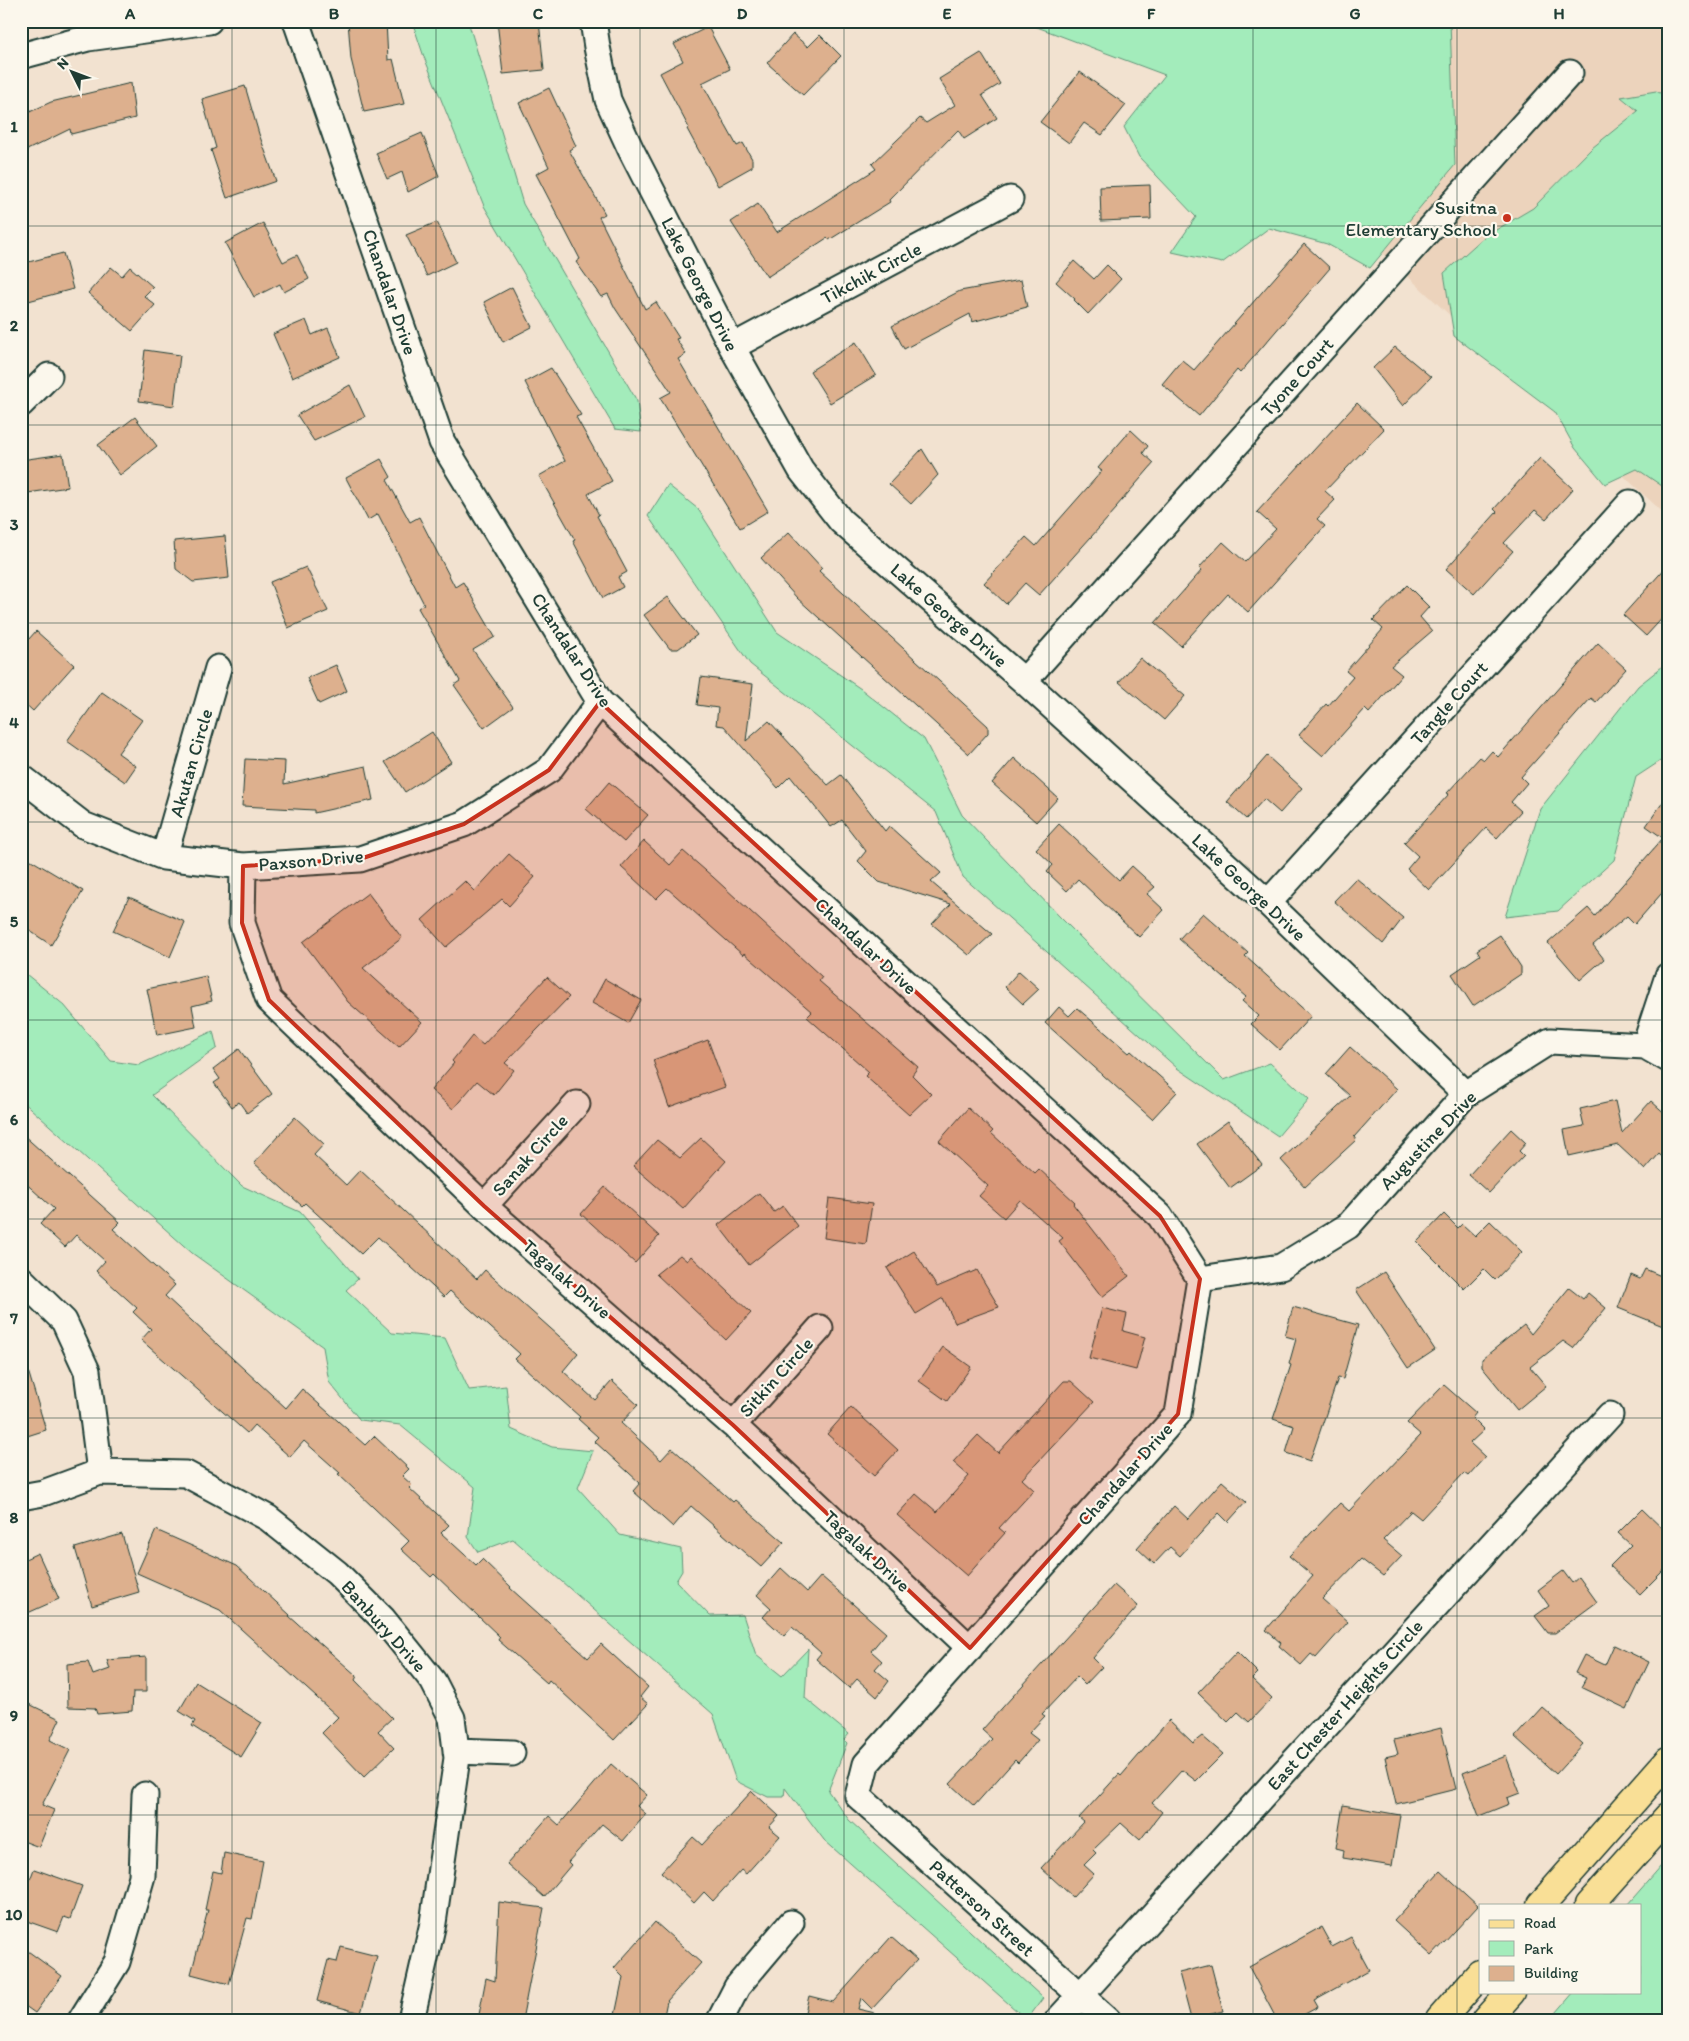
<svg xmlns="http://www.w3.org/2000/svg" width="1689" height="2041" font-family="Itim,sans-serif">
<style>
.built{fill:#ecd3bc}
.green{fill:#a3ecbb;stroke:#619478}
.building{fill:#ddb08e;stroke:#1f3d34}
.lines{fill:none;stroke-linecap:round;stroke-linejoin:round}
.minor-casing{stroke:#1f3d34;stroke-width:29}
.major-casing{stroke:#1f3d34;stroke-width:31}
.minor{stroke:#fbf7ec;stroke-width:25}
.major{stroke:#f9df96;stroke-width:28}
.marked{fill:#c8321e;fill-opacity:0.2;stroke:#c8321e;stroke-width:4;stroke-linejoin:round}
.grid{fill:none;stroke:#1f3d34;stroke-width:1;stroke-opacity:0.55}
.poi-dot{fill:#c8321e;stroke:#fbf7ec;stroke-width:2}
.labels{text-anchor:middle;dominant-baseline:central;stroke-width:4.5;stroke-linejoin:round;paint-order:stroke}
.poi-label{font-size:19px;fill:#1f3d34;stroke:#fbf7ec;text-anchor:end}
.street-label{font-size:19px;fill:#1f3d34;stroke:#fbf7ec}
.neatline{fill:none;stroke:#1f3d34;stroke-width:2}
.grid-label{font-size:16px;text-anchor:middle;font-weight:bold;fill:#1f3d34}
</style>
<rect width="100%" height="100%" fill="#f2e2d0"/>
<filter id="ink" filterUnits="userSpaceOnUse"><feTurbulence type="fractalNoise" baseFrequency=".02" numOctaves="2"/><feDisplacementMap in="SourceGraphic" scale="10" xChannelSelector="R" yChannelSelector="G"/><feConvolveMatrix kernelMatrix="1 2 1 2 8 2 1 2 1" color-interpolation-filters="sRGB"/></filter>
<g filter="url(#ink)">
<!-- built -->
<path class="built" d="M1139 21H1668V517L1136 25Z"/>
<!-- green -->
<path class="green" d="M412 21H468L523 204 637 401 641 432 615 429 484 206 424 57Z
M1064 21H1450L1455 165 1370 268 1327 244 1269 228 1222 263 1172 252 1196 217 1139 157 1124 127 1165 75 1029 24Z
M1656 91 1668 97V490L1637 469 1605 484 1575 448 1555 412 1454 336 1444 273 1484 237 1533 208 1592 148 1638 111 1621 97Z
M668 485 698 509 777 632 861 689 924 739 962 815 1060 917 1224 1080 1270 1063 1309 1099 1278 1136 1177 1068 963 877 936 812 750 664 648 516Z
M1668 662V756L1636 777 1614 860 1558 911 1505 917 1540 809 1638 686Z
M21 970 64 1005 111 1061 139 1065 213 1031 217 1048 152 1095 242 1186 300 1212 358 1279 346 1290 392 1333 445 1338 469 1390 506 1386 511 1429 552 1447 593 1451 578 1488 620 1535 681 1549 682 1571 676 1581 710 1616 743 1615 756 1655 782 1676 808 1649 805 1698 849 1734 844 1740 847 1743 828 1791 849 1820 1043 1998 1027 2020 824 1840 785 1788 784 1797H768L736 1781 713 1714 513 1539 478 1552 468 1537 475 1487 400 1425 360 1420 329 1382 323 1347 192 1253 21 1100Z
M1668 1858V2020H1550L1574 1992H1640V1905H1627Z"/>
<!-- building -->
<path class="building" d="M348 21H386L388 60 393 59 404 104 364 112 351 59Z
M497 21H539L544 70 503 74Z
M708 27 730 69 702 83 737 146 743 143 752 159V167L718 186 687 129 689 128 660 73 683 61 674 44Z
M793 34 808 47 820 35 841 56 803 95 767 63Z
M981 53 1000 84 982 95 997 118 964 139 958 130 889 200 890 202 829 240 827 238 767 277 731 222 758 204 777 232 876 169 872 164 920 118 926 123 955 105 939 79Z
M1080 72 1126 105 1102 135 1084 123 1069 143 1040 122Z
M131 83 135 118 71 134 70 129 21 153V116L51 102Z
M245 86 259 134 276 181 227 198 211 150 216 148 202 99Z
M549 88 576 146 569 150 605 214 599 217 645 309 656 302 679 338 676 339 686 354 678 359 768 511 740 528 660 398 671 392 615 308 608 294 601 297 576 262 580 259 536 174 549 167 519 103Z
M422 133 439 176 408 192 402 172 387 179 376 153Z
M1150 185 1151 219 1101 221 1100 187Z
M437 222 456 262 427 276 406 235Z
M263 223 283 262 297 255 309 279 284 292 280 284 254 297 225 243Z
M1304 244 1330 268 1240 373 1237 370 1199 416 1162 384 1182 360 1194 370Z
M63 253 73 289 21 303V264Z
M1074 261 1094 279 1107 265 1121 279 1088 314 1074 300 1075 299 1056 282Z
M111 267 122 276 130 267 153 287 144 296 155 305 132 331 88 293Z
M1021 280 1027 307 972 322 970 314 904 349 892 326 960 291Z
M512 287 532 327 503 342 484 302Z
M306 320 312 335 328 328 340 357 292 378 273 334Z
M856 342 876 375 830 403 810 371Z
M1395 347 1431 377 1403 406 1373 368Z
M145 350 180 355 174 406 139 401Z
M551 368 581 415 576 417 612 481 588 494 599 515 597 516 627 572 618 577 623 587 603 598 573 541 575 540 539 476 565 461 525 382Z
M350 385 365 417 314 441 297 415Z
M1357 403 1384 429 1325 491 1335 500 1317 519 1325 526 1248 612 1228 594 1181 646 1155 623 1202 570 1199 568 1223 542 1245 562 1276 529 1257 512Z
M135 417 157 446 120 475 98 445Z
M1131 430 1148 446 1143 453 1154 463 1116 507 1117 508 1039 595 1025 583 1006 604 984 583 1026 537 1036 546 1102 471 1098 468Z
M922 449 938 475 911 504 889 484Z
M63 454 68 487 21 494V460Z
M1540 458 1573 489 1546 519 1535 510 1504 543 1513 551 1474 594 1446 569 1497 512 1494 509Z
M381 459 391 477 387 480 410 522 419 517 455 587 463 582 495 637 473 650 513 707 484 728 454 685 460 681 418 608 424 604 378 514 368 520 346 478Z
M789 532 822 568 819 571 988 726V733L969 754 797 598 761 558Z
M225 536 229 578 193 582 176 569 174 541Z
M1668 565V612L1646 636 1623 615Z
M306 567 328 611 288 628 270 582Z
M1407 585 1429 607 1420 617 1432 631 1391 666 1402 675 1369 713 1365 709 1323 756 1299 735 1326 704 1328 706 1353 677 1346 671 1383 629 1373 620Z
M668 597 697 635 678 649H670L644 615Z
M36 631 74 665 33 711 21 700V648Z
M1598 643 1626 669 1596 702 1591 698 1521 777 1527 783 1511 802 1521 811 1497 838 1486 828 1429 890 1407 869 1418 856 1404 843 1449 794 1447 793 1480 757 1484 760 1492 751 1498 757Z
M1140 658 1185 696 1164 720 1119 682Z
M336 665 347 691 319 704 307 678Z
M701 677 753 684 746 741 769 721 828 785 841 775 885 831 889 826 941 873 931 882 992 934 969 955 932 924 951 904 879 882 858 861 866 851 842 820 831 827 790 776 778 788 724 726 716 725 718 708 697 705Z
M102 692 142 720 118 753 136 766 125 782 67 741Z
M432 732 451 762 405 792 385 762Z
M1267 756 1302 788 1280 813 1264 799 1246 819 1227 802Z
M1014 758 1058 798 1036 822 992 783Z
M245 759 285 761 284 784 366 766 373 800 314 813V810L242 806Z
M609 782 648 815 624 842 586 809Z
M1668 795V886L1635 924 1627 916 1593 945 1604 959 1580 980 1548 943 1588 908 1595 916 1663 838 1646 826Z
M1059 824 1119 880 1132 866 1155 887 1147 894 1164 910 1139 937 1078 879 1067 891 1047 872 1053 865 1036 849Z
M644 841 670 865 683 851 713 877 822 977 819 981 918 1067 912 1075 931 1094 909 1115 865 1076 869 1072 807 1017 812 1012 744 953 743 955 667 888 656 899 621 867Z
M21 854 83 891 51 945 21 925Z
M509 854 535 877 509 906 502 899 446 947 422 920 465 881 475 891Z
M1356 878 1403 918 1383 944 1334 901Z
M368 893 402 938 363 968 422 1022 399 1047 348 1002 303 942Z
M129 897 185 922 170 957 113 931Z
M1203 913 1248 953 1245 956 1311 1016 1280 1050 1251 1024 1259 1016 1242 1001 1246 997 1179 939Z
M1500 935 1521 967V974L1473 1006 1452 974 1480 955 1477 950Z
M1019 971 1039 989 1023 1004 1005 987Z
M206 976 212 1001 192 1006 196 1027 157 1035 147 989Z
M547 977 569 997 505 1063 514 1070 494 1095 477 1081 453 1109 431 1090 454 1063 452 1061 472 1036 483 1045Z
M605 979 641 1000 628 1023 592 1003Z
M1059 1007 1069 1016 1077 1008 1129 1053 1131 1051 1177 1092 1152 1119 1045 1023Z
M708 1040 725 1087 669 1107 653 1060Z
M1350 1047 1397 1089 1354 1137 1356 1140 1305 1187 1281 1160 1350 1096 1326 1074Z
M239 1049 272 1094 247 1113 239 1102 232 1107 214 1083 220 1079 213 1069Z
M1615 1101 1622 1133 1651 1101 1668 1116V1162L1659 1154 1645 1170 1618 1145 1569 1156 1564 1130 1584 1126 1580 1109Z
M968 1108 993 1131 991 1133 1035 1173 1039 1169 1075 1202 1073 1204 1129 1276 1102 1297 1059 1241 1063 1238 1020 1200 1004 1218 979 1196 988 1186 939 1141Z
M295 1117 324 1144 314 1155 346 1185 360 1170 477 1279 485 1270 578 1353 563 1371 595 1400 612 1381 638 1405 621 1423 661 1460 672 1448 733 1502 735 1500 784 1542 761 1567 691 1506 673 1527 633 1491 640 1483 594 1441 598 1437 578 1419 580 1417 515 1359 520 1354 450 1291 444 1297 378 1237 361 1254 305 1203 302 1206 254 1163Z
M1228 1121 1262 1165 1230 1188 1197 1144Z
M1511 1129 1526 1143 1519 1151 1524 1156 1489 1193 1469 1175Z
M21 1133 120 1222 113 1229 175 1285 165 1296 286 1408 302 1389 365 1445 374 1436 409 1469 402 1476 412 1485 409 1488 449 1525 441 1533 476 1565 482 1559 511 1587 510 1588 588 1658 601 1644 648 1687 640 1697 648 1704 614 1740 549 1680 547 1683 498 1640 500 1637 434 1574 431 1577 401 1549 409 1541 338 1474 340 1473 304 1441 290 1457 254 1425 247 1433 141 1340 151 1329 133 1312 137 1308 96 1271 105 1261 76 1235 65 1247 40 1224 54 1209 21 1179Z
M701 1138 726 1161 683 1209 633 1166 657 1140 680 1158Z
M605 1187 659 1236 635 1263 581 1214Z
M759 1193 774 1212 783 1206 798 1226 749 1265 718 1225Z
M829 1198 872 1204 866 1244 824 1238Z
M1444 1214 1458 1228 1462 1224 1475 1236 1490 1221 1522 1252 1495 1280 1484 1269 1464 1289 1417 1242Z
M914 1251 937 1287 977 1270 999 1307 955 1323 943 1298 916 1314 887 1268Z
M680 1255 687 1261 691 1256 751 1313 726 1340 656 1274Z
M1645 1269 1668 1279V1328L1618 1308 1631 1275 1640 1279Z
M1384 1272 1435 1350 1408 1368 1356 1290Z
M1569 1288 1583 1299 1588 1293 1606 1308 1573 1348 1563 1341 1530 1367 1546 1386 1517 1410 1482 1367V1359L1524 1325 1531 1334Z
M1293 1307 1358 1325 1343 1379 1338 1378 1310 1461 1286 1453 1294 1426 1273 1419 1291 1365 1289 1364 1296 1339 1285 1336Z
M1102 1308 1127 1314 1123 1331 1145 1337 1136 1370 1089 1358Z
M943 1347 971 1367 947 1401 919 1381Z
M26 1364 46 1430 21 1438V1365Z
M1064 1381H1071L1094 1402 1022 1479 1034 1490 999 1528 1005 1533 967 1576 897 1515 916 1494 937 1512 969 1476 953 1462 978 1435 998 1453Z
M1444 1385 1476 1413 1472 1418 1484 1430 1470 1443 1485 1457 1468 1476 1464 1473 1421 1519 1411 1511 1383 1540 1402 1556 1383 1576 1361 1559 1322 1599 1348 1622 1316 1658 1311 1654 1301 1665 1279 1646 1281 1643 1266 1630 1313 1576 1289 1556 1340 1503 1349 1511 1421 1435 1407 1423Z
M851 1407 898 1450 874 1476 827 1434Z
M1222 1481 1246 1502 1228 1522 1219 1513 1180 1556 1170 1547 1154 1564 1137 1548 1174 1506 1188 1519Z
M1642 1509 1668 1534V1566L1640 1594 1610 1566 1631 1545 1618 1533Z
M156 1530 237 1566 290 1615 289 1616 357 1676 355 1680 392 1718 378 1731 394 1748 364 1777 322 1733 338 1717 220 1610 137 1573Z
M122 1534 139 1592 92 1606 75 1548Z
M38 1553 59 1599 21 1616V1561Z
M781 1568 807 1592 821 1576 886 1633 871 1651 882 1661 875 1669 889 1681 877 1697 857 1679 849 1688 816 1659 821 1653 792 1627 784 1636 763 1617 771 1608 757 1595Z
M1563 1571 1572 1583 1579 1577 1597 1602 1555 1633H1548L1535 1616 1549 1606 1538 1590Z
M1114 1585 1138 1606 1093 1658 1102 1667 1085 1685 1077 1677 1042 1714 1045 1716 1029 1733 1038 1740 1018 1763 1015 1760 974 1806 950 1784 992 1739 982 1730Z
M1614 1645 1649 1662 1627 1709 1581 1687 1586 1678 1575 1673 1584 1655 1605 1665Z
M1237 1652 1258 1673 1252 1679 1272 1698 1249 1722 1238 1712 1228 1722 1198 1693Z
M146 1657V1692H133L132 1711 97 1714 95 1708 68 1707 67 1664 88 1662 93 1675 110 1669 107 1660Z
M196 1682 262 1723 241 1757 192 1726 195 1721 179 1711Z
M29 1704 60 1719 50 1740 70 1750 42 1805 54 1810 39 1847 23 1841 21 1844V1720Z
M1542 1707 1583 1744 1556 1774 1515 1737Z
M1169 1720 1193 1743 1202 1736 1223 1754 1196 1781 1182 1770 1152 1803 1162 1812 1140 1840 1121 1823 1093 1850 1096 1853 1084 1865 1094 1874 1073 1897 1041 1868 1084 1822 1079 1818 1119 1774 1121 1776Z
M1441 1728 1456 1789 1396 1804 1385 1757 1398 1754 1394 1740Z
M1506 1756 1520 1793 1507 1798 1509 1804 1479 1816 1463 1773Z
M611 1764 647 1795 637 1806 646 1814 623 1841 602 1824 568 1862 571 1865 544 1897 507 1864 549 1816 559 1825Z
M752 1791 779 1816 769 1827 780 1836 746 1874 741 1870 713 1901 704 1892 694 1903 661 1872 693 1837 702 1845Z
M1343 1805 1400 1815 1392 1866 1343 1858 1344 1850 1336 1848Z
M224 1853 263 1861 252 1919 247 1918 229 1984 191 1974 208 1910H205L213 1871 221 1873Z
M34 1869 82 1886 70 1919 64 1917 58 1932 21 1919V1904Z
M1440 1871 1478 1906 1432 1956 1394 1921Z
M499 1902 544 1908 522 2020H478L486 1978 495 1981Z
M655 1922 701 1963 667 2001 663 2020H614L623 1977 614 1968Z
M1321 1927 1332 1947 1351 1937 1369 1970 1314 2000 1318 2007 1294 2020H1277L1249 1967Z
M891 1937 917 1960 872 2009 861 1998 858 2009 875 2013 874 2020H803L809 1996 833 2002Z
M21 1946 62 1976 35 2013 21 2003Z
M341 1947 377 1956 361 2013 317 2001 328 1960 337 1962Z
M1211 1965 1223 2011 1191 2019 1179 1973Z"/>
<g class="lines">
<!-- minor casing -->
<g class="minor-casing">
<path id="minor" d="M296 21 442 442 600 702 1160 1216 1200 1279 1178 1414 866 1764 858 1796 1108 2020
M593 21 597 47 608 100 631 150 732 347 801 470 841 521 1024 681 1268 903 1466 1094
M21 56 88 38 209 21
M732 347 1010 199
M21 404 49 376
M1024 681 1570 73
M21 777 83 825 164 857 243 866 360 859 464 824 549 770 600 702
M164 857 218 668
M243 866 242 923 269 1000 484 1206 733 1425 970 1648
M1268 903 1630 503
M1645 1046 1668 976
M484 1206 577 1104
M21 1279 64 1321 87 1371 100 1472
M1200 1279 1281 1267 1348 1226 1466 1094 1550 1041 1645 1046 1668 1059
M733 1425 820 1328
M21 1497 43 1493 100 1472 186 1474 268 1518 337 1573 383 1619 433 1681 452 1718 457 1758 433 1923 411 2020
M456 1751 512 1753
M81 2020 117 1962 142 1876 145 1795
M720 2020 737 1987 791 1923
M1058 2020 1610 1415"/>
</g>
<!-- major casing -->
<g class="major-casing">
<path id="major" d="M1541 1905 1668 1761
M1589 1905 1668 1817
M1440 2020 1480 1974
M1486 2020 1511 1992"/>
</g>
<!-- minor -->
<use href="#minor" class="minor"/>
<!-- major -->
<use href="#major" class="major"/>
</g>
</g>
<!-- marked area -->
<path class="marked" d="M600 702 1160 1216 1200 1279 1178 1414 970 1648 733 1425 484 1206 269 1000 242 923 243 866 360 859 464 824 549 770Z"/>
<!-- grid -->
<path class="grid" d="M232 21V2020M436 21V2020M640 21V2020M844 21V2020M1049 21V2020M1253 21V2020M1457 21V2020M21 226H1668M21 425H1668M21 623H1668M21 822H1668M21 1020H1668M21 1219H1668M21 1418H1668M21 1616H1668M21 1815H1668"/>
<!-- markers -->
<circle class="poi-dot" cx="1507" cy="218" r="5"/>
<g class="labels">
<!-- poi labels -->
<g class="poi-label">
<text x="1497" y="207">Susitna<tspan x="1497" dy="22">Elementary School</tspan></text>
</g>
<!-- street labels -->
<g class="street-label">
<text transform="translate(871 273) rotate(-28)">Tikchik Circle</text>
<text transform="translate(700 284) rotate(63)">Lake George Drive</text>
<text transform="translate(390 292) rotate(71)">Chandalar Drive</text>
<text transform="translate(1297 377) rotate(-48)">Tyone Court</text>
<text transform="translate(949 615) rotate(41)">Lake George Drive</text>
<text transform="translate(572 650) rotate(57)">Chandalar Drive</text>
<text transform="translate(1449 703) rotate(-48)">Tangle Court</text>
<text transform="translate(191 763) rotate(-74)">Akutan Circle</text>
<text transform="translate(311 860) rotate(-5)">Paxson Drive</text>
<text transform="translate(1249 887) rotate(43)">Lake George Drive</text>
<text transform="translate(866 946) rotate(43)">Chandalar Drive</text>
<text transform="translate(1428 1140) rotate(-46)">Augustine Drive</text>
<text transform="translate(530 1155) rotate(-48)">Sanak Circle</text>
<text transform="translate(567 1279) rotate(41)">Tagalak Drive</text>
<text transform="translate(776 1377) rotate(-48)">Sitkin Circle</text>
<text transform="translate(1125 1474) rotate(-48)">Chandalar Drive</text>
<text transform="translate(867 1551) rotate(43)">Tagalak Drive</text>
<text transform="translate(384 1626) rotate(48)">Banbury Drive</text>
<text transform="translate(1345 1705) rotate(-48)">East Chester Heights Circle</text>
<text transform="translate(982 1908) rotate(42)">Patterson Street</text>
</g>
</g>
<!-- margin -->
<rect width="1689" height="2041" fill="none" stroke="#fbf7ec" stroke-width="55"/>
<!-- legend -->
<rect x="1479" y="1904" width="162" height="90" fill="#fbf7ec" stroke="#a3ada2"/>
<rect x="1489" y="1920" width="25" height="8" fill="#f9df96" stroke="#a3ada2"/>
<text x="1524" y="1928" font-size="15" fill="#1f3d34">Road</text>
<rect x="1489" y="1941" width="25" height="15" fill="#a3ecbb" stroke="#a3ada2"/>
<text x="1524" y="1954" font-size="15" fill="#1f3d34">Park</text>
<rect x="1489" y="1966" width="25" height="15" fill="#ddb08e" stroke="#a3ada2"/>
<text x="1524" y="1978" font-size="15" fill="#1f3d34">Building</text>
<!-- north arrow -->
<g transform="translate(72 72) rotate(312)" stroke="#fbf7ec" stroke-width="4" paint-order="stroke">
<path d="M0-4L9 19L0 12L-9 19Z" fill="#1f3d34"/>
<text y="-8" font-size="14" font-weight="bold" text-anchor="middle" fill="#1f3d34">N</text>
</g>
<rect x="28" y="28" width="1634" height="1986" class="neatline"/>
<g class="grid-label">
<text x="130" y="19">A</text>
<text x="334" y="19">B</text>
<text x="538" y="19">C</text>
<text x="742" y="19">D</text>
<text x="947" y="19">E</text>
<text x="1151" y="19">F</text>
<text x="1355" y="19">G</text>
<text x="1559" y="19">H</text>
<text x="14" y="132">1</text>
<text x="14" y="331">2</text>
<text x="14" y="530">3</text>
<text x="14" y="728">4</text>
<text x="14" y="927">5</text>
<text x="14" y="1125">6</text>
<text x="14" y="1324">7</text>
<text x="14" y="1523">8</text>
<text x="14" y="1721">9</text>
<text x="14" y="1920">10</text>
</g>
</svg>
